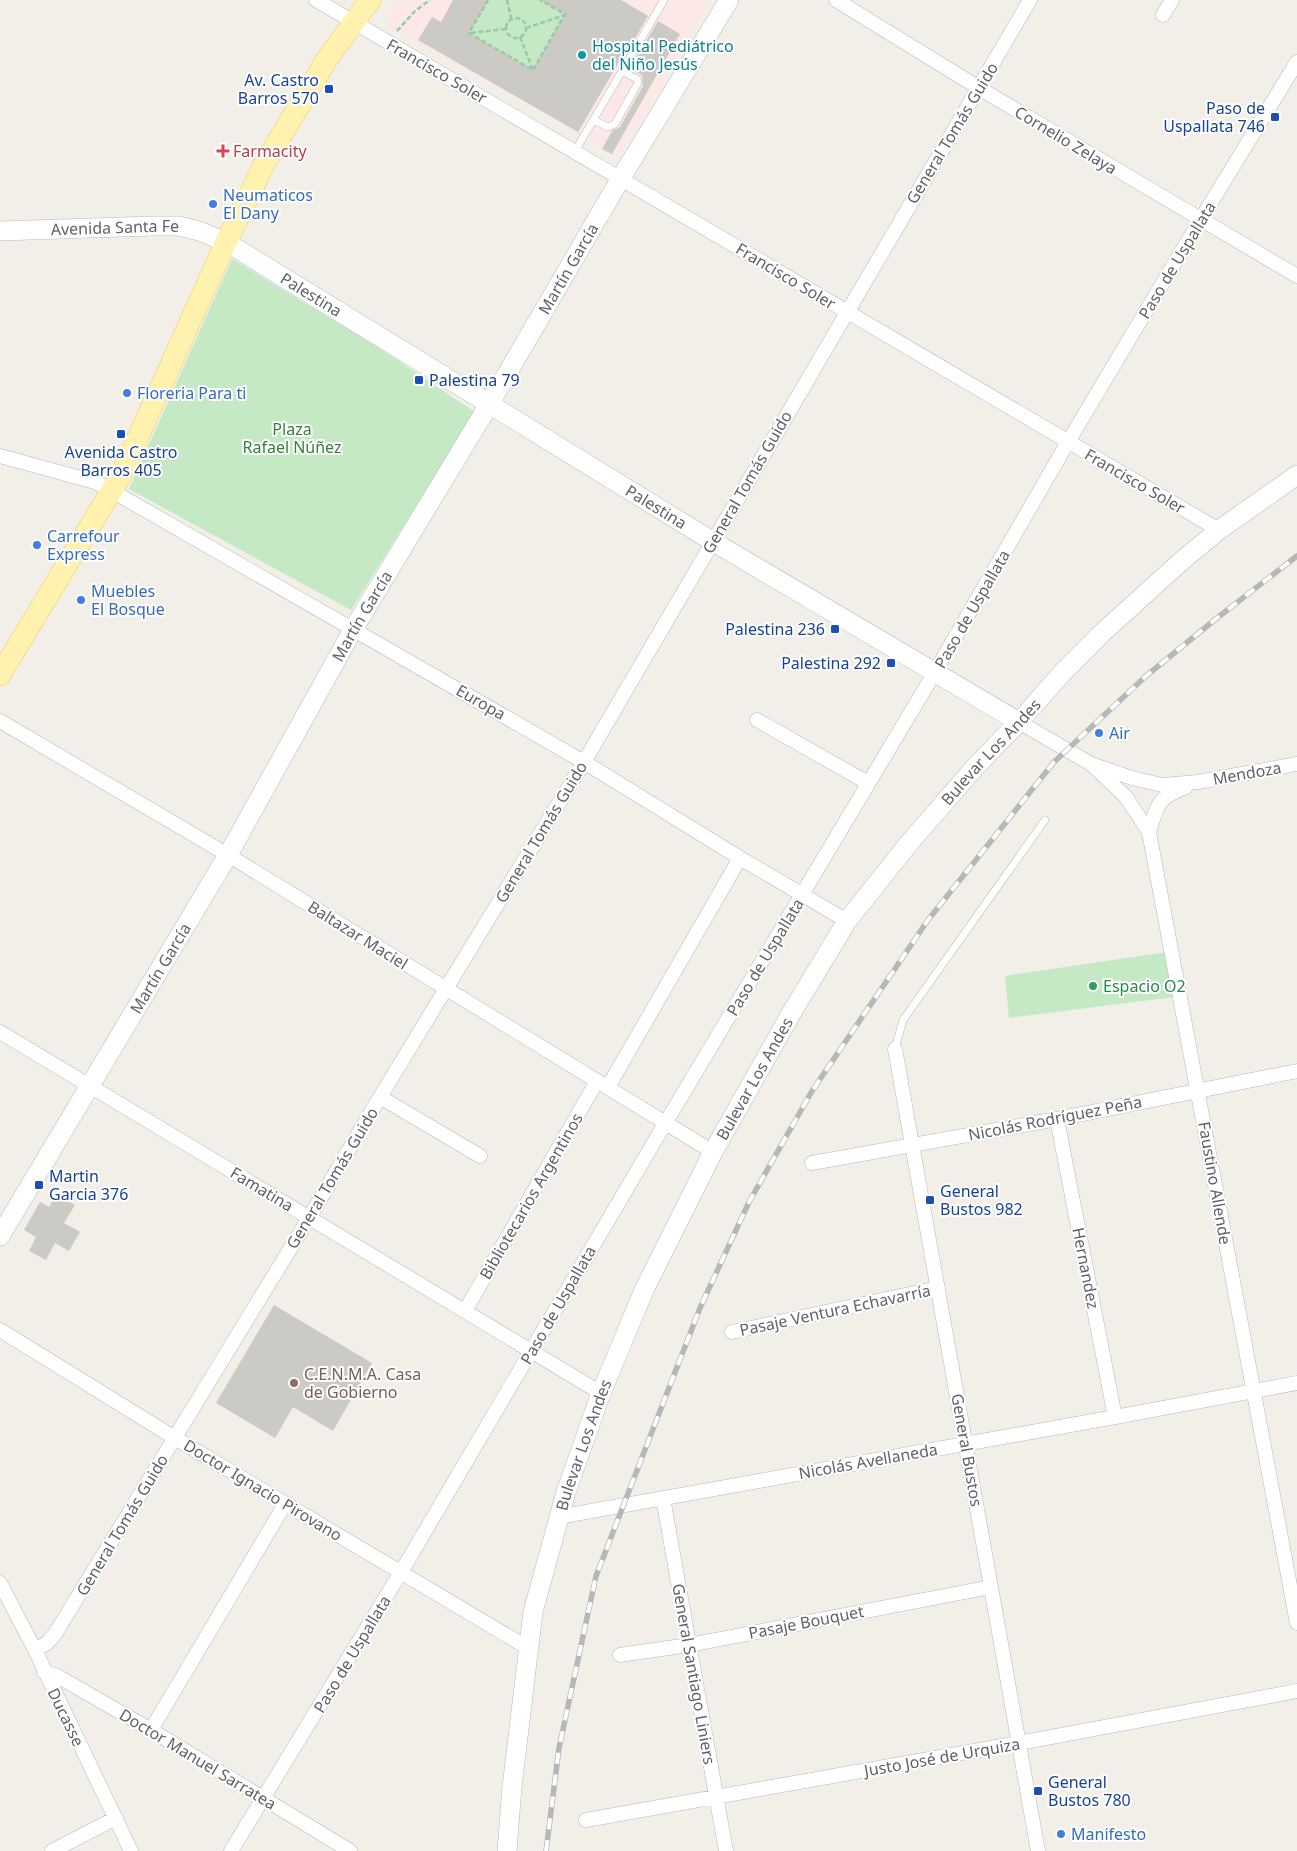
<svg xmlns="http://www.w3.org/2000/svg" width="1297" height="1851" font-family="'Noto Sans',sans-serif">
<style>
.medical{fill:#fce8e6}
.green{fill:#c5e8c5}
.building{fill:#cccac5}
.lines{fill:none;stroke-linecap:round;stroke-linejoin:round}
.lane-casing{stroke:#b5b8bc;stroke-width:8}
.street-casing{stroke:#b5b8bc;stroke-width:15}
.secondary-casing{stroke:#b6babf;stroke-width:20}
.primary-casing{stroke:#f2c960;stroke-width:22}
.path{stroke:#9cc7a9;stroke-width:2.5;stroke-dasharray:5 2.5;stroke-linecap:butt}
.lane{stroke:#fff;stroke-width:7}
.street{stroke:#fff;stroke-width:14}
.secondary{stroke:#fff;stroke-width:19}
.primary{stroke:#fff2af;stroke-width:21}
.rail-casing{stroke:#b6b7b8;stroke-width:5.5}
.rail{stroke:#fff;stroke-width:4;stroke-dasharray:11;stroke-linecap:butt}
.culture-dot{fill:#0f9aa8;stroke:#fff;stroke-width:2}
.transit-dot{fill:#1a4fb4;stroke:#fff;stroke-width:2}
.health-dot{fill:#e0444e;stroke:#fff;stroke-width:2}
.shop-dot{fill:#3f7fe0;stroke:#fff;stroke-width:2}
.leisure-dot{fill:#2e9e5b;stroke:#fff;stroke-width:2}
.education-dot{fill:#8d6e63;stroke:#fff;stroke-width:2}
.labels{text-anchor:middle;dominant-baseline:central;stroke-width:4;stroke-linejoin:round;paint-order:stroke}
.culture-label{font-size:16px;fill:#0d838f;stroke:#fff;text-anchor:start}
.street-label{font-size:16px;fill:#5f6368;stroke:#fff}
.transit-label{font-size:16px;fill:#164399;stroke:#fff;text-anchor:end}
.health-label{font-size:16px;fill:#be3a42;stroke:#fff;text-anchor:start}
.shop-label{font-size:16px;fill:#366cbe;stroke:#fff;text-anchor:start}
.park-label{font-size:16px;fill:#348238;stroke:#fff}
.leisure-label{font-size:16px;fill:#27864d;stroke:#fff;text-anchor:start}
.education-label{font-size:16px;fill:#785e54;stroke:#fff;text-anchor:start}
</style>
<rect width="100%" height="100%" fill="#f1efe8"/>
<!-- medical -->
<path class="medical" d="M401 0H710L619 157 389 27V14Z"/>
<!-- green -->
<path class="green" d="M488 0H540L565 14 533 70 469 33Z
M232 259 376 346 475 412 351 610 129 489Z
M1174 951 1182 996 1009 1018 1005 976Z"/>
<!-- building -->
<path class="building" d="M453 0H488L469 33 533 70 565 14 540 0H621L648 16 621 63 619 62 578 132 418 40 432 17 441 22Z
M658 21 680 34 612 154 602 149 612 131 620 127 643 86 642 75 630 68Z
M56 1194 75 1205 64 1223 80 1232 69 1251 55 1243 46 1260 29 1251 36 1237 24 1230 40 1202 49 1207Z
M274 1305 372 1363 333 1431 293 1407 275 1438 216 1403Z"/>
<g class="lines">
<!-- lane casing -->
<g class="lane-casing">
<path id="lane" d="M593 120 608 127 615 124 638 83 637 79 622 71
M575 151 664 0
M895 1049 903 1020 1045 820"/>
</g>
<!-- street casing -->
<g class="street-casing">
<path id="street" d="M316 0 1219 530
M836 0 979 88 1297 276
M1163 15 1172 0
M0 456 95 482 112 491 584 762 740 858 847 921
M757 720 868 783
M0 721 228 855 713 1152
M1019 722 1091 764 1132 778 1162 785 1198 782 1297 764
M1091 764 1126 797 1149 832 1297 1623
M1149 832C1158 804 1157 798 1186 787
M0 1032 601 1393
M895 1049 1038 1851
M608 1087 740 858
M380 1097 480 1156
M1057 1119 1115 1417
M812 1163 1057 1119 1297 1071
M465 1311 597 1081
M0 1330 175 1438 528 1648
M732 1332 938 1288
M663 1498 726 1851
M558 1517 1115 1417 1297 1383
M0 1583 35 1650 131 1851
M35 1650 47 1643 55 1634 309 1218 380 1097 584 762 1030 0
M620 1655 689 1645 991 1587
M44 1672 59 1677 151 1730 350 1851
M151 1730 285 1504
M586 1820 1019 1743 1297 1691
M52 1851 116 1818
M231 1851 401 1572 666 1122 935 672 1068 442 1201 219 1297 62"/>
</g>
<!-- secondary casing -->
<g class="secondary-casing">
<g id="secondary">
<path id="s1" d="M0 231 152 226H179L199 231 226 242 712 541 1019 722"/>
<path id="s2" d="M0 1236 228 855 354 628 490 403 621 178 729 0"/>
<path id="s3" d="M507 1851 512 1787 533 1612 566 1492 601 1393 645 1288 713 1152 792 1012 847 921 910 842 977 765 1019 722 1063 672 1102 633 1185 558 1219 530 1297 475"/>
</g>
</g>
<!-- primary casing -->
<g class="primary-casing">
<path id="primary" d="M0 675 121 475 226 242 266 161 327 59 370 0"/>
</g>
<!-- path -->
<path class="path" d="M488 0 469 33 533 70 565 14 540 0
M507 0 511 18
M506 28a10 10 0 1 1 20 0a10 10 0 1 1-20 0Z
M526 28 565 15
M397 31 415 11 430 0
M471 33 505 29
M520 37 533 70"/>
<!-- lane -->
<use href="#lane" class="lane"/>
<!-- street -->
<use href="#street" class="street"/>
<!-- secondary -->
<use href="#secondary" class="secondary"/>
<!-- primary -->
<use href="#primary" class="primary"/>
<!-- rail casing -->
<g class="rail-casing">
<path id="rail" d="M546 1851 559 1748 596 1576 700 1308 749 1202 812 1091 928 920 1054 762 1146 676 1217 618 1297 556"/>
</g>
<!-- rail -->
<use href="#rail" class="rail"/>
</g>
<!-- markers -->
<circle class="culture-dot" cx="582" cy="55" r="5"/>
<g class="transit-dot">
<rect x="324" y="84" width="10" height="10" rx="2.5"/>
<rect x="1270" y="112" width="10" height="10" rx="2.5"/>
<rect x="414" y="375" width="10" height="10" rx="2.5"/>
<rect x="116" y="429" width="10" height="10" rx="2.5"/>
<rect x="830" y="624" width="10" height="10" rx="2.5"/>
<rect x="886" y="658" width="10" height="10" rx="2.5"/>
<rect x="34" y="1180" width="10" height="10" rx="2.5"/>
<rect x="925" y="1195" width="10" height="10" rx="2.5"/>
<rect x="1033" y="1786" width="10" height="10" rx="2.5"/>
</g>
<path class="health-dot" d="M220.5 143.5h5v5h5v5h-5v5h-5v-5h-5v-5h5z"/>
<g class="shop-dot">
<circle cx="213" cy="204" r="5"/>
<circle cx="127" cy="393" r="5"/>
<circle cx="37" cy="545" r="5"/>
<circle cx="81" cy="600" r="5"/>
<circle cx="1099" cy="733" r="5"/>
<circle cx="1061" cy="1834" r="5"/>
</g>
<circle class="leisure-dot" cx="1093" cy="986" r="5"/>
<circle class="education-dot" cx="294" cy="1383" r="5"/>
<g class="labels">
<!-- culture labels -->
<g class="culture-label">
<text x="592" y="46">Hospital Pediátrico<tspan x="592" dy="18">del Niño Jesús</tspan></text>
</g>
<!-- street labels -->
<g class="street-label">
<text transform="translate(437 71) rotate(30)">Francisco Soler</text>
<text transform="translate(952 133) rotate(-59)">General Tomás Guido</text>
<text transform="translate(1066 140) rotate(31)">Cornelio Zelaya</text>
<text stroke="none"><textPath href="#s1" startOffset="115">Avenida Santa Fe</textPath></text>
<text transform="translate(1177 260) rotate(-59)">Paso de Uspallata</text>
<text stroke="none"><textPath href="#s2" startOffset="1122">Martín García</textPath></text>
<text transform="translate(786 276) rotate(31)">Francisco Soler</text>
<text stroke="none"><textPath href="#s1" startOffset="329">Palestina</textPath></text>
<text transform="translate(1135 481) rotate(30)">Francisco Soler</text>
<text transform="translate(747 482) rotate(-60)">General Tomás Guido</text>
<text stroke="none"><textPath href="#s1" startOffset="734">Palestina</textPath></text>
<text transform="translate(972 609) rotate(-60)">Paso de Uspallata</text>
<text stroke="none"><textPath href="#s2" startOffset="718">Martín García</textPath></text>
<text transform="translate(481 702) rotate(30)">Europa</text>
<text stroke="none"><textPath href="#s3" startOffset="1225">Bulevar Los Andes</textPath></text>
<text transform="translate(1247 773) rotate(-10)">Mendoza</text>
<text transform="translate(541 832) rotate(-59)">General Tomás Guido</text>
<text transform="translate(358 935) rotate(32)">Baltazar Maciel</text>
<text transform="translate(765 957) rotate(-59)">Paso de Uspallata</text>
<text stroke="none"><textPath href="#s2" startOffset="312">Martín García</textPath></text>
<text stroke="none"><textPath href="#s3" startOffset="820">Bulevar Los Andes</textPath></text>
<text transform="translate(1055 1118) rotate(-11)">Nicolás Rodríguez Peña</text>
<text transform="translate(332 1178) rotate(-59)">General Tomás Guido</text>
<text transform="translate(1215 1183) rotate(80)">Faustino Allende</text>
<text transform="translate(262 1189) rotate(31)">Famatina</text>
<text transform="translate(531 1196) rotate(-60)">Bibliotecarios Argentinos</text>
<text transform="translate(1086 1268) rotate(79)">Hernandez</text>
<text transform="translate(558 1305) rotate(-60)">Paso de Uspallata</text>
<text transform="translate(835 1310) rotate(-12)">Pasaje Ventura Echavarría</text>
<text stroke="none"><textPath href="#s3" startOffset="415">Bulevar Los Andes</textPath></text>
<text transform="translate(967 1450) rotate(80)">General Bustos</text>
<text transform="translate(868 1461) rotate(-10)">Nicolás Avellaneda</text>
<text transform="translate(263 1490) rotate(31)">Doctor Ignacio Pirovano</text>
<text transform="translate(122 1525) rotate(-59)">General Tomás Guido</text>
<text transform="translate(806 1622) rotate(-11)">Pasaje Bouquet</text>
<text transform="translate(352 1654) rotate(-59)">Paso de Uspallata</text>
<text transform="translate(694 1674) rotate(80)">General Santiago Liniers</text>
<text transform="translate(66 1717) rotate(64)">Ducasse</text>
<text transform="translate(942 1757) rotate(-10)">Justo José de Urquiza</text>
<text transform="translate(198 1759) rotate(31)">Doctor Manuel Sarratea</text>
</g>
<!-- transit labels -->
<g class="transit-label">
<text x="319" y="80">Av. Castro<tspan x="319" dy="18">Barros 570</tspan></text>
<text x="1265" y="108">Paso de<tspan x="1265" dy="18">Uspallata 746</tspan></text>
<text x="429" y="380" text-anchor="start">Palestina 79</text>
<text x="121" y="452" text-anchor="middle">Avenida Castro<tspan x="121" dy="18">Barros 405</tspan></text>
<text x="825" y="629">Palestina 236</text>
<text x="881" y="663">Palestina 292</text>
<text x="49" y="1176" text-anchor="start">Martin<tspan x="49" dy="18">Garcia 376</tspan></text>
<text x="940" y="1191" text-anchor="start">General<tspan x="940" dy="18">Bustos 982</tspan></text>
<text x="1048" y="1782" text-anchor="start">General<tspan x="1048" dy="18">Bustos 780</tspan></text>
</g>
<!-- health labels -->
<g class="health-label">
<text x="233" y="151">Farmacity</text>
</g>
<!-- shop labels -->
<g class="shop-label">
<text x="223" y="195">Neumaticos<tspan x="223" dy="18">El Dany</tspan></text>
<text x="137" y="393">Floreria Para ti</text>
<text x="47" y="536">Carrefour<tspan x="47" dy="18">Express</tspan></text>
<text x="91" y="591">Muebles<tspan x="91" dy="18">El Bosque</tspan></text>
<text x="1109" y="733">Air</text>
<text x="1071" y="1834">Manifesto</text>
</g>
<!-- park labels -->
<g class="park-label">
<text x="292" y="429">Plaza<tspan x="292" dy="18">Rafael Núñez</tspan></text>
</g>
<!-- leisure labels -->
<g class="leisure-label">
<text x="1103" y="986">Espacio O2</text>
</g>
<!-- education labels -->
<g class="education-label">
<text x="304" y="1374">C.E.N.M.A. Casa<tspan x="304" dy="18">de Gobierno</tspan></text>
</g>
</g>
</svg>
